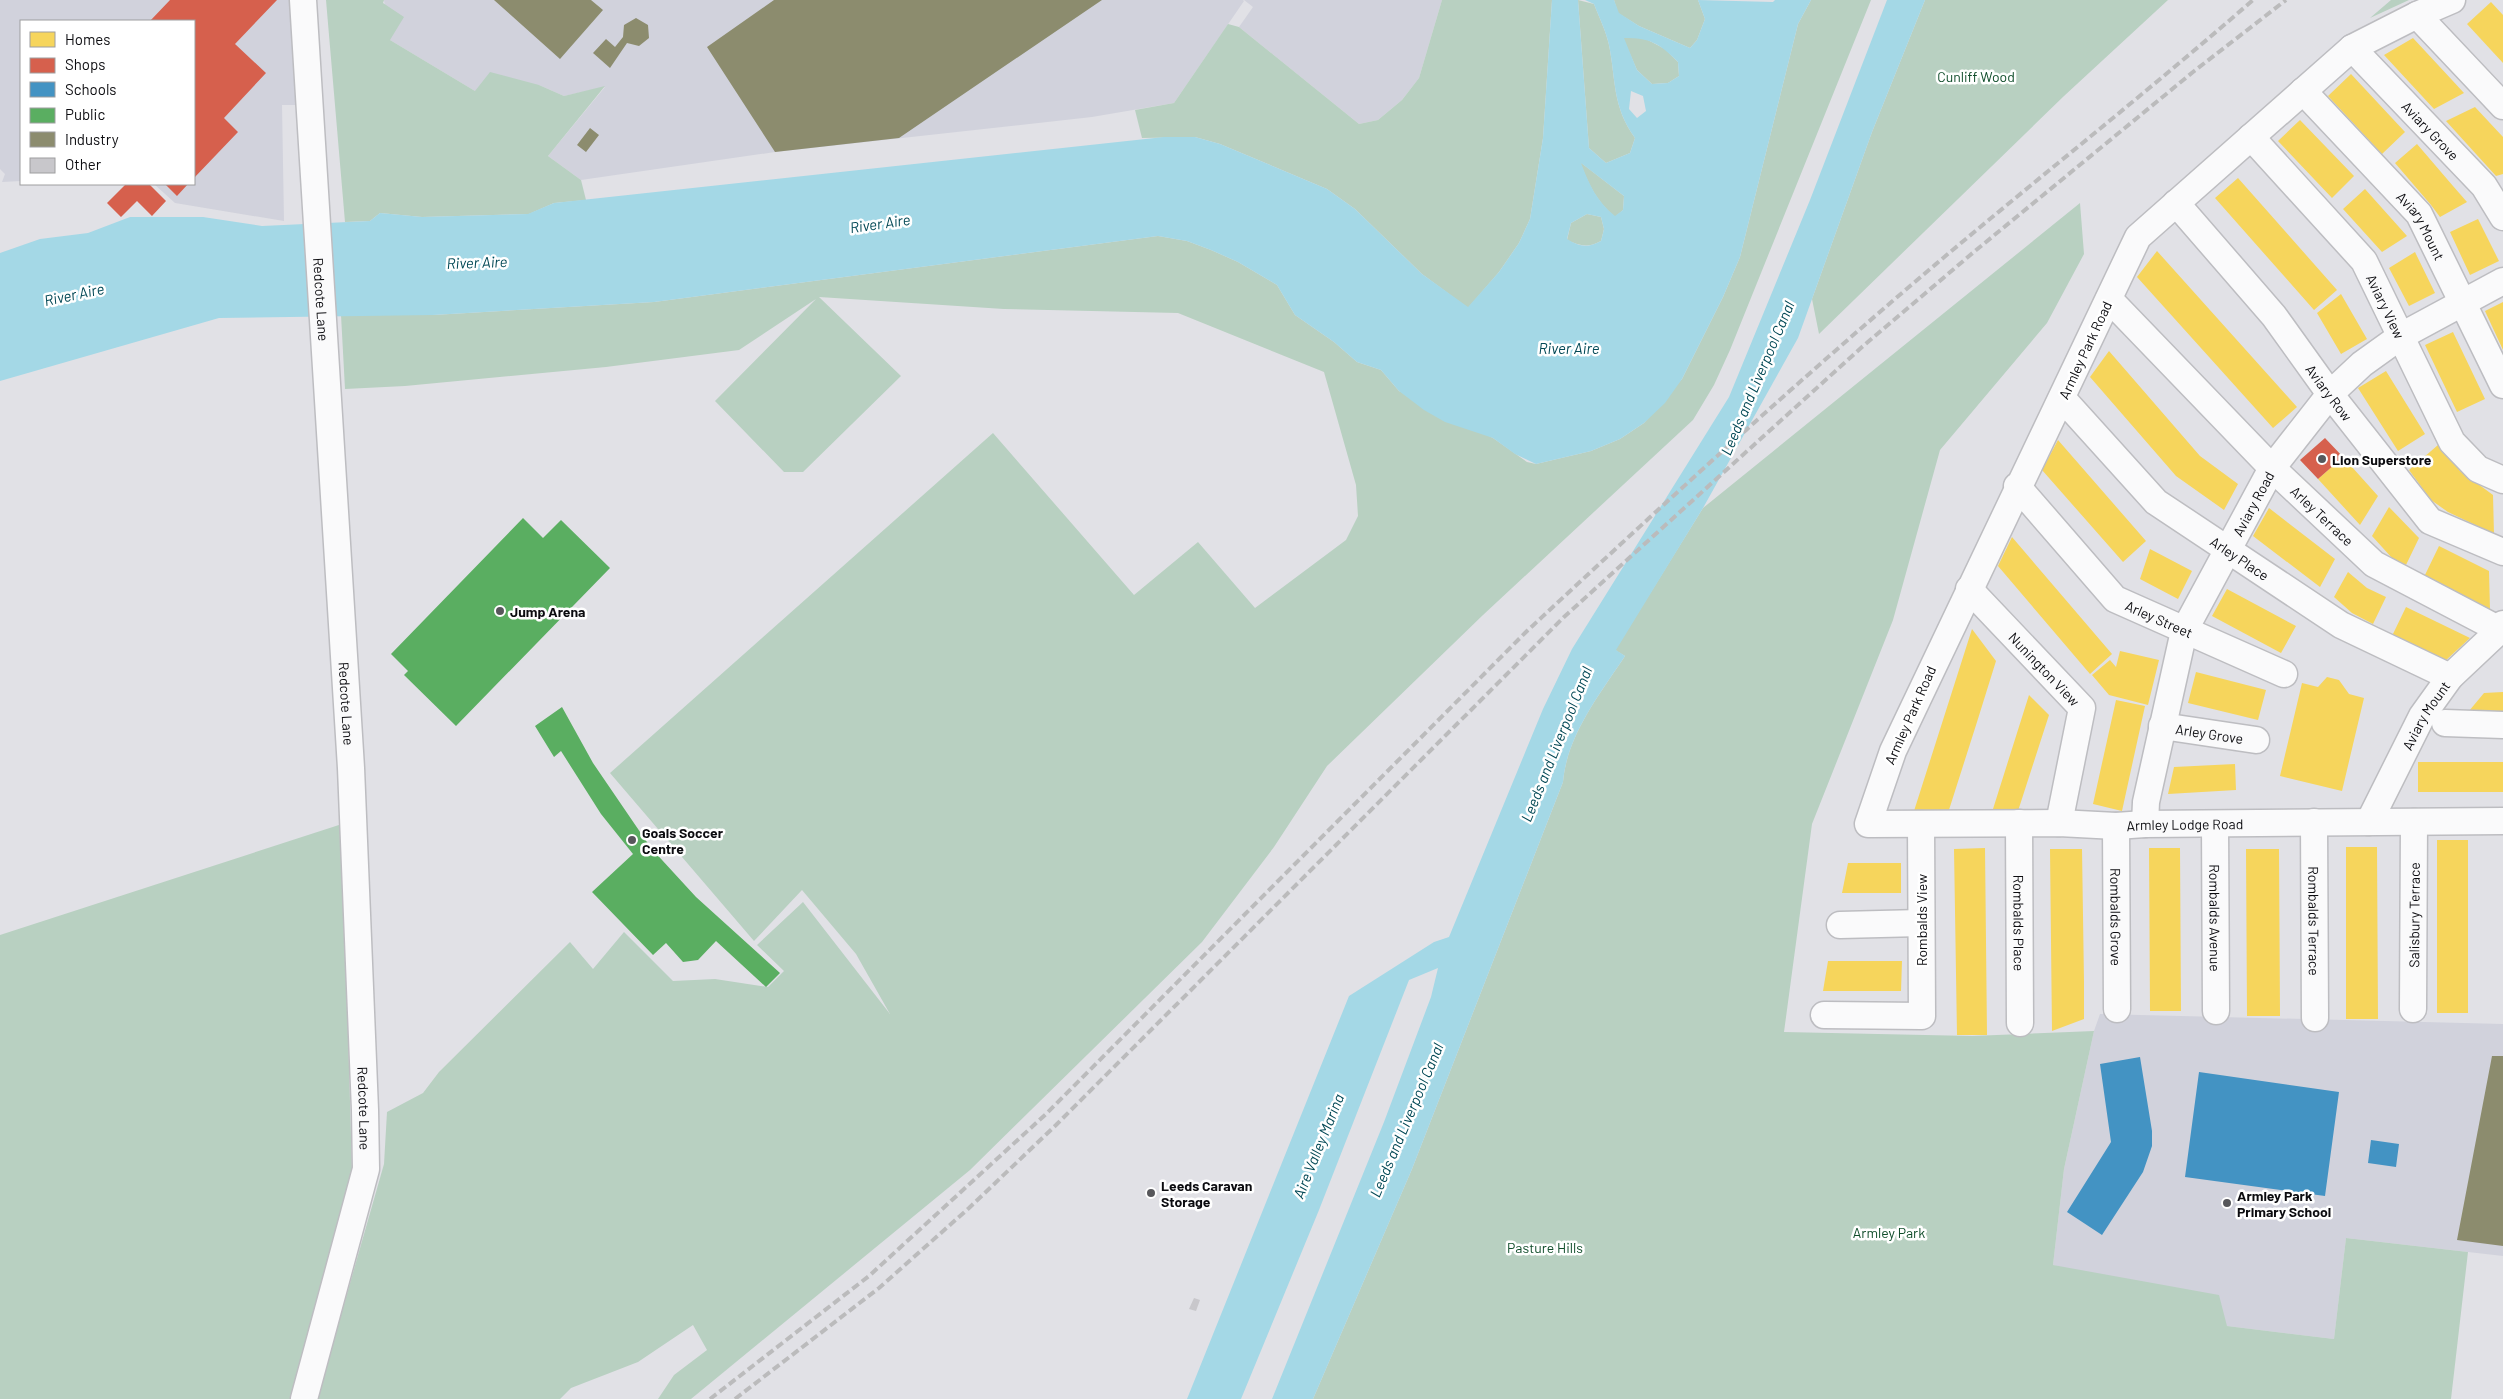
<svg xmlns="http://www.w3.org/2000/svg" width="2503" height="1399" font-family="Barlow,sans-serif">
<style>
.built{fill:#d1d2dc}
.green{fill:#b8d0c1}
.water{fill:#a4d8e6;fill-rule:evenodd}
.homes{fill:#f6d55c}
.shops{fill:#d6604d}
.schools{fill:#4393c3}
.public{fill:#5aae61}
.industry{fill:#8c8c6e}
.building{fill:#c8c7cb}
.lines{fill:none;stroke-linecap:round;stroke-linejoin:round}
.street-casing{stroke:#bdbdc1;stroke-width:29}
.street{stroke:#fafafb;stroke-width:26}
.rail{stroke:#bbbbbc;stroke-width:4;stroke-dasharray:8 4;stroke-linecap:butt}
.poi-dot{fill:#57575b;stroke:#fff;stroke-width:2}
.labels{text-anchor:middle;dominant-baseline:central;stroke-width:5;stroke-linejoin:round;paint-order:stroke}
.park-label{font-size:14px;fill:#0f4d2a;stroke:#fff}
.street-label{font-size:14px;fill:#0c0c10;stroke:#fff}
.poi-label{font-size:14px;font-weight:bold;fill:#0c0c10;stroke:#fff;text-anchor:start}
.water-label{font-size:15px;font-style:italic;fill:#024855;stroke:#fff}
</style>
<rect width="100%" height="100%" fill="#e1e1e6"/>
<!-- built -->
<path class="built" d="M0 0H291L298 105H282L284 221 175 203 154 184H194V21H21V181L2 182 5 174 0 169Z
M384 0H1243L1244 1 1174 103 1092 117 775 152 581 180 548 156 605 87 564 96 539 85 475 91 390 40Z
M1244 0H1442L1419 78 1402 100 1378 120 1359 124 1239 27 1253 7Z
M2100 1014 2503 1024V1256L2346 1238 2334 1339 2227 1326 2053 1265 2064 1169 2094 1031Z"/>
<!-- green -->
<path class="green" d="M326 0H384L383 3 404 17 390 40 475 91 490 72 539 85 564 96 605 86 548 156 581 180 586 200 554 203 529 214 422 217 380 213 370 221 345 222Z
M1442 0H1552L1543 138 1530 219 1519 243 1499 272 1468 308 1422 274 1355 209 1327 189 1220 144 1195 137 1142 138 1135 110 1174 103 1228 24 1239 27 1359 124 1378 120 1402 100 1419 78Z
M1578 0 1594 4C1599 17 1606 31 1609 45 1616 80 1612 106 1635 138L1630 153 1606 163 1589 148Z
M1614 0H1698L1705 19 1697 40 1690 48 1639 26 1618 13Z
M1811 0H1871L1730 350 1714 385 1693 420 1483 615 1327 766 1274 847 1202 942 970 1170 691 1399H658L674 1375 707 1350 693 1325 638 1362 571 1388 560 1399H317L384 1164 387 1112 423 1093 439 1072 570 942 593 969 624 932 673 981 715 979 768 987 784 971 757 945 803 902 890 1014 856 954 802 890 754 941 610 773 993 433 1134 595 1198 542 1255 608 1346 540 1358 516 1356 485 1324 372 1178 313 1004 309 819 297 901 376 803 472H784L715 401 816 299 739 350 606 367 405 386 345 389 341 315H433L654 302 1158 236 1187 241 1211 250 1238 262 1277 285 1295 315 1334 342 1357 362 1381 370 1399 391 1493 438 1527 462 1536 464 1591 451 1620 439 1644 423 1682 379 1723 297 1740 257 1798 24Z
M1925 0H2168L2064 96 1819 334 1812 299 1872 132Z
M2391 0H2409L2370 18Z
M1623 38H1644L1665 49 1678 62 1679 76 1668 83 1652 84 1637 70Z
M1580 162 1624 196 1623 210 1615 217C1597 202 1588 184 1580 162Z
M2080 203 2084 254 2047 323 1940 450 1893 620 1812 824 1784 1032 1972 1036 2094 1031 2064 1169 2053 1265 2219 1295 2227 1326 2334 1339 2346 1238 2468 1252 2451 1399H1313L1412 1169 1563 782C1567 735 1600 694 1625 656L1615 650 1703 508Z
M1587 214 1601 217 1604 229 1601 241C1588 248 1580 246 1567 240L1571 223Z
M342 824 352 1171 292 1399H0V935Z"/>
<!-- water -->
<path class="water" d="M1552 0H1578L1589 148 1606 163 1630 153 1635 138C1612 106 1616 80 1609 45 1606 31 1599 17 1594 4L1585 0H1614L1619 13 1639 26 1690 48 1697 40 1705 19 1698 0 1773 2 1775 0H1811L1798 24 1740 257 1723 297 1682 379 1665 403 1644 423 1620 439 1591 451 1536 464 1515 454 1493 438 1445 422 1424 410 1399 391 1381 370 1357 362 1334 342 1295 315 1277 285 1238 262 1211 250 1187 241 1158 236 654 302 433 315 219 318 0 381V253L40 239 88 233 130 217H203L262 226 370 221 380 213 422 217 528 214 554 203 1164 137H1195L1220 144 1327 189 1355 209 1422 274 1468 307 1499 272 1519 243 1530 219 1543 138ZM1624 38C1650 38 1659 43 1678 62L1679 76 1668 83 1652 84 1637 70ZM1631 91 1643 96 1646 111 1637 118 1629 109ZM1581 163 1624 196 1623 210 1615 216C1597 202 1589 184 1581 163ZM1587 214 1601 217 1604 229 1601 241C1588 248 1580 247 1567 239L1571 223Z
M1887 0H1925L1872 132 1798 338 1703 508 1616 650 1625 656C1600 694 1567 735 1563 782L1412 1169 1313 1399H1272L1384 1122 1431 997 1438 968 1409 980 1319 1210 1241 1399H1187L1349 996 1434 942 1449 937 1543 709 1572 649 1729 397 1810 200Z"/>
<!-- homes -->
<path class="homes" d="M2491 2 2503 15V63L2467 24Z
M2413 38 2452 80 2464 93 2434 109 2384 55Z
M2351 74 2405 132 2382 154 2328 96Z
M2475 107 2503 137V174L2496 176 2446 121Z
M2300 120 2354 176 2332 198 2278 141Z
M2417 144 2453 186 2467 202 2440 217 2431 205 2395 163Z
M2238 178 2337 290 2314 310 2215 198Z
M2365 189 2407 236 2382 252 2343 209Z
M2478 219 2499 261 2470 275 2450 232Z
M2157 251 2297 407 2273 428 2137 277Z
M2415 252 2435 293 2409 306 2389 268Z
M2341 294 2367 339 2341 354 2317 313Z
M2503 302V350L2485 311Z
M2453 332 2485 399 2457 412 2425 345Z
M2109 351 2200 456 2238 484 2224 510 2176 476 2090 377Z
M2386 371 2425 434 2398 451 2358 388Z
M2058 440 2146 541 2123 562 2042 470Z
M2438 445 2453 455 2459 470 2493 495 2494 534 2448 512 2431 500 2409 470Z
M2343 457 2378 496 2360 525 2318 479Z
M2389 507 2419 538 2406 565 2392 558 2372 536Z
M2269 508 2335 559 2320 587 2253 536Z
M2012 537 2112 654 2090 674 1998 566Z
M2439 546 2489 571 2490 610 2424 577Z
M2150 549 2192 571 2178 599 2140 579Z
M2348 572 2367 588 2386 597 2373 624 2352 613 2334 597Z
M2227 589 2296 626 2281 653 2212 616Z
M2406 607 2470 638 2444 662 2392 636Z
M1972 629 1996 661 1977 722 1948 813 1914 811Z
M2120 651 2159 660 2148 705 2109 695 2092 675 2110 660 2116 667Z
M2196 672 2266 690 2258 720 2188 703Z
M2327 677 2339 680 2349 694 2364 698 2342 791 2280 776 2302 683 2318 687Z
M2503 692V711H2469L2484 693Z
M2029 695 2049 715 2018 811 1993 809Z
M2116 700 2145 706 2122 811 2093 804Z
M2418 762H2503V792H2418Z
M2235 764 2236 790 2168 794 2174 767Z
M2437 840H2468V1013H2437Z
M2346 847H2377L2378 1019H2346Z
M1985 848 1987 1035H1957L1954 849Z
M2149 848H2180L2181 1011H2150Z
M2050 849H2082L2084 982V1019L2052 1031Z
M2246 849H2279L2280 1016H2247Z
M1848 863H1901V893H1842Z
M1828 961H1902L1901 991H1823Z"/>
<!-- shops -->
<path class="shops" d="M170 0H277L235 44 266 73 224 118 238 132 194 178V21H150Z
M126 184H149L166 201 152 216 137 201 121 217 107 203Z
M165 184H188L177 196Z
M2325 438 2343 457 2318 479 2300 460Z"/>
<!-- schools -->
<path class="schools" d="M2140 1057 2152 1131V1146L2143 1172 2102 1235 2067 1212 2111 1142 2100 1064Z
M2199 1072 2339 1092 2325 1196 2185 1177Z
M2371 1140 2399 1144 2396 1167 2368 1163Z"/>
<!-- public -->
<path class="public" d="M523 518 543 538 561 520 610 568 456 726 404 675 408 671 391 654Z
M562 707 593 763 651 848 696 897 780 973 766 987 716 941 698 960 683 962 666 943 653 955 592 892 633 854 601 814 561 751 554 757 535 726Z"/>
<!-- industry -->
<path class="industry" d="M494 0H591L603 10 560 59Z
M774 0H1102L899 138 775 152 707 47Z
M636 18 648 25 649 38 639 46 627 43 610 68 593 53 606 39 615 47 623 37 624 25Z
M590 128 599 135 586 152 577 145Z
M2492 1056H2503V1246L2457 1240Z"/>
<!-- building -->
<path class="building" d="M1194 1298 1200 1300 1196 1311 1189 1309Z"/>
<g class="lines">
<!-- street casing -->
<g class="street-casing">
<g id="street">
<path id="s1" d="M303 0 351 768 365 1110 366 1169 304 1399"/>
<path id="s2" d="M2452 0 2417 15 2352 48 2138 237 1893 751 1868 824 2059 823 2116 826 2145 824 2503 821"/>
<path d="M2417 15 2503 106"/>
<path id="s3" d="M2352 48 2484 186 2503 217"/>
<path id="s4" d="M2303 91 2419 214 2503 385"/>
<path id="s5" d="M2251 137 2364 261 2452 442 2478 469 2503 480"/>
<path id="s6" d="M2176 203 2274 316 2330 394 2430 521 2503 552"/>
<path id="s7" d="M2109 299 2272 468 2374 564 2500 630"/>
<path id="s8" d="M2062 398 2156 502 2341 625 2450 677"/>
<path id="s9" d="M2017 486 2115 599 2284 674"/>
<path id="s10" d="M1969 589 2082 708 2059 823"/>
<path d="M2445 723 2503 725"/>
<path id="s11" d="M2162 726 2256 740"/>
<path id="s12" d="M2314 822 2315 1018"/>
<path id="s13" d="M2369 822 2422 716 2450 677 2500 630 2503 624"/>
<path id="s14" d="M2019 823 2020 1023"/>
<path id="s15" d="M2145 824 2146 802 2184 631 2272 468 2330 394 2362 364 2401 336 2503 281"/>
<path id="s16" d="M2215 824 2216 1011"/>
<path id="s17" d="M2116 826 2117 1009"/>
<path d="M1840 925 1921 923"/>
<path id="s18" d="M2413 1009 2414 822"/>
<path d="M1824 1015 1922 1016 1921 824"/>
</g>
</g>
<!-- street -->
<use href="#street" class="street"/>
<!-- rail -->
<path class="rail" d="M710 1399 869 1276 1046 1114 1527 631C1671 497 1816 364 1967 238 2062 159 2159 82 2253 0
M735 1399 879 1288 969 1208 1056 1125 1564 617 1862 347 1975 251 2193 72 2286 0"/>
</g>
<!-- markers -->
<g class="poi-dot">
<circle cx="2322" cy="459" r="5"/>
<circle cx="500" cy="611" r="5"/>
<circle cx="632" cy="840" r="5"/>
<circle cx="1151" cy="1193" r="5"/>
<circle cx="2227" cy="1203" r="5"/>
</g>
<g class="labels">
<!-- park labels -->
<g class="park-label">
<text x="1976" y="76">Cunliff Wood</text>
<text x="1889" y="1232">Armley Park</text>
<text x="1545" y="1247">Pasture Hills</text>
</g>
<!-- street labels -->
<g class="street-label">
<text stroke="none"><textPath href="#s3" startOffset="114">Aviary Grove</textPath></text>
<text stroke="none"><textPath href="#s4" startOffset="180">Aviary Mount</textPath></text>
<text stroke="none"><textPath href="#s1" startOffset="300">Redcote Lane</textPath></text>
<text stroke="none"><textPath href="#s5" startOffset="218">Aviary View</textPath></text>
<text transform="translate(2085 350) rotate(-65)">Armley Park Road</text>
<text stroke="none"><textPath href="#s6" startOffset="244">Aviary Row</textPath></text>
<text stroke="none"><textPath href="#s15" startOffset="342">Aviary Road</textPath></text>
<text stroke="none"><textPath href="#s7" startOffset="304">Arley Terrace</textPath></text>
<text stroke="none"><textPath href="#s8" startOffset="241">Arley Place</textPath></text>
<text stroke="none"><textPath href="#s9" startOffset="198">Arley Street</textPath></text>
<text stroke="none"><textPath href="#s10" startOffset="110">Nunington View</textPath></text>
<text stroke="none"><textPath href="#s1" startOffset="705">Redcote Lane</textPath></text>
<text transform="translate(1910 715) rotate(-66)">Armley Park Road</text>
<text stroke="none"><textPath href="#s13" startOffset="121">Aviary Mount</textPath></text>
<text stroke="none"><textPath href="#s11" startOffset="48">Arley Grove</textPath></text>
<text stroke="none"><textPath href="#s2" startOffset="1360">Armley Lodge Road</textPath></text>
<text stroke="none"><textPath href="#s18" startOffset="94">Salisbury Terrace</textPath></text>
<text stroke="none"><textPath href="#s17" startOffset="91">Rombalds Grove</textPath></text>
<text stroke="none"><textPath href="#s16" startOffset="94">Rombalds Avenue</textPath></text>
<text transform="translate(1921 920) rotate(-90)">Rombalds View</text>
<text stroke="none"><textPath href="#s12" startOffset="99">Rombalds Terrace</textPath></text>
<text stroke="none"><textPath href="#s14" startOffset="100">Rombalds Place</textPath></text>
<text stroke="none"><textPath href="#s1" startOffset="1110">Redcote Lane</textPath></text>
</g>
<!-- poi labels -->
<g class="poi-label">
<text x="2332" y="459">Lion Superstore</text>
<text x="510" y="611">Jump Arena</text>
<text x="642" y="832">Goals Soccer<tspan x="642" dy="16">Centre</tspan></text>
<text x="1161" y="1185">Leeds Caravan<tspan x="1161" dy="16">Storage</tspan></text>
<text x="2237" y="1195">Armley Park<tspan x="2237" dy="16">Primary School</tspan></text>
</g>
<!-- water labels -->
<g class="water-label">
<text transform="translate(880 223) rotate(-8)">River Aire</text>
<text transform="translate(477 262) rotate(-2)">River Aire</text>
<text transform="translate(74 294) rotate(-12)">River Aire</text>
<text x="1569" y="348">River Aire</text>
<text transform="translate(1757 378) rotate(-67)">Leeds and Liverpool Canal</text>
<text transform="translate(1556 744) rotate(-68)">Leeds and Liverpool Canal</text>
<text transform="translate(1406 1120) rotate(-67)">Leeds and Liverpool Canal</text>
<text transform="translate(1318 1146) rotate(-68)">Aire Valley Marina</text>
</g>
</g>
<!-- legend -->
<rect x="20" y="20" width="175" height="165" fill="#ffffff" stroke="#9e9e9f"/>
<rect x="30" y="32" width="25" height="15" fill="#f6d55c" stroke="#9e9e9f"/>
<text x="65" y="45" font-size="15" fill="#0c0c10">Homes</text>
<rect x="30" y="58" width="25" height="15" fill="#d6604d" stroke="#9e9e9f"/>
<text x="65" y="70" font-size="15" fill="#0c0c10">Shops</text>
<rect x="30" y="82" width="25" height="15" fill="#4393c3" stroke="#9e9e9f"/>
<text x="65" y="95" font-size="15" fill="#0c0c10">Schools</text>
<rect x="30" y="108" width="25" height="15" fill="#5aae61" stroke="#9e9e9f"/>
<text x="65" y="120" font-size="15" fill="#0c0c10">Public</text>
<rect x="30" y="132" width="25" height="15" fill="#8c8c6e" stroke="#9e9e9f"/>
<text x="65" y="145" font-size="15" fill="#0c0c10">Industry</text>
<rect x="30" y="158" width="25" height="15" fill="#c8c7cb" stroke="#9e9e9f"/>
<text x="65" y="170" font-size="15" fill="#0c0c10">Other</text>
</svg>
